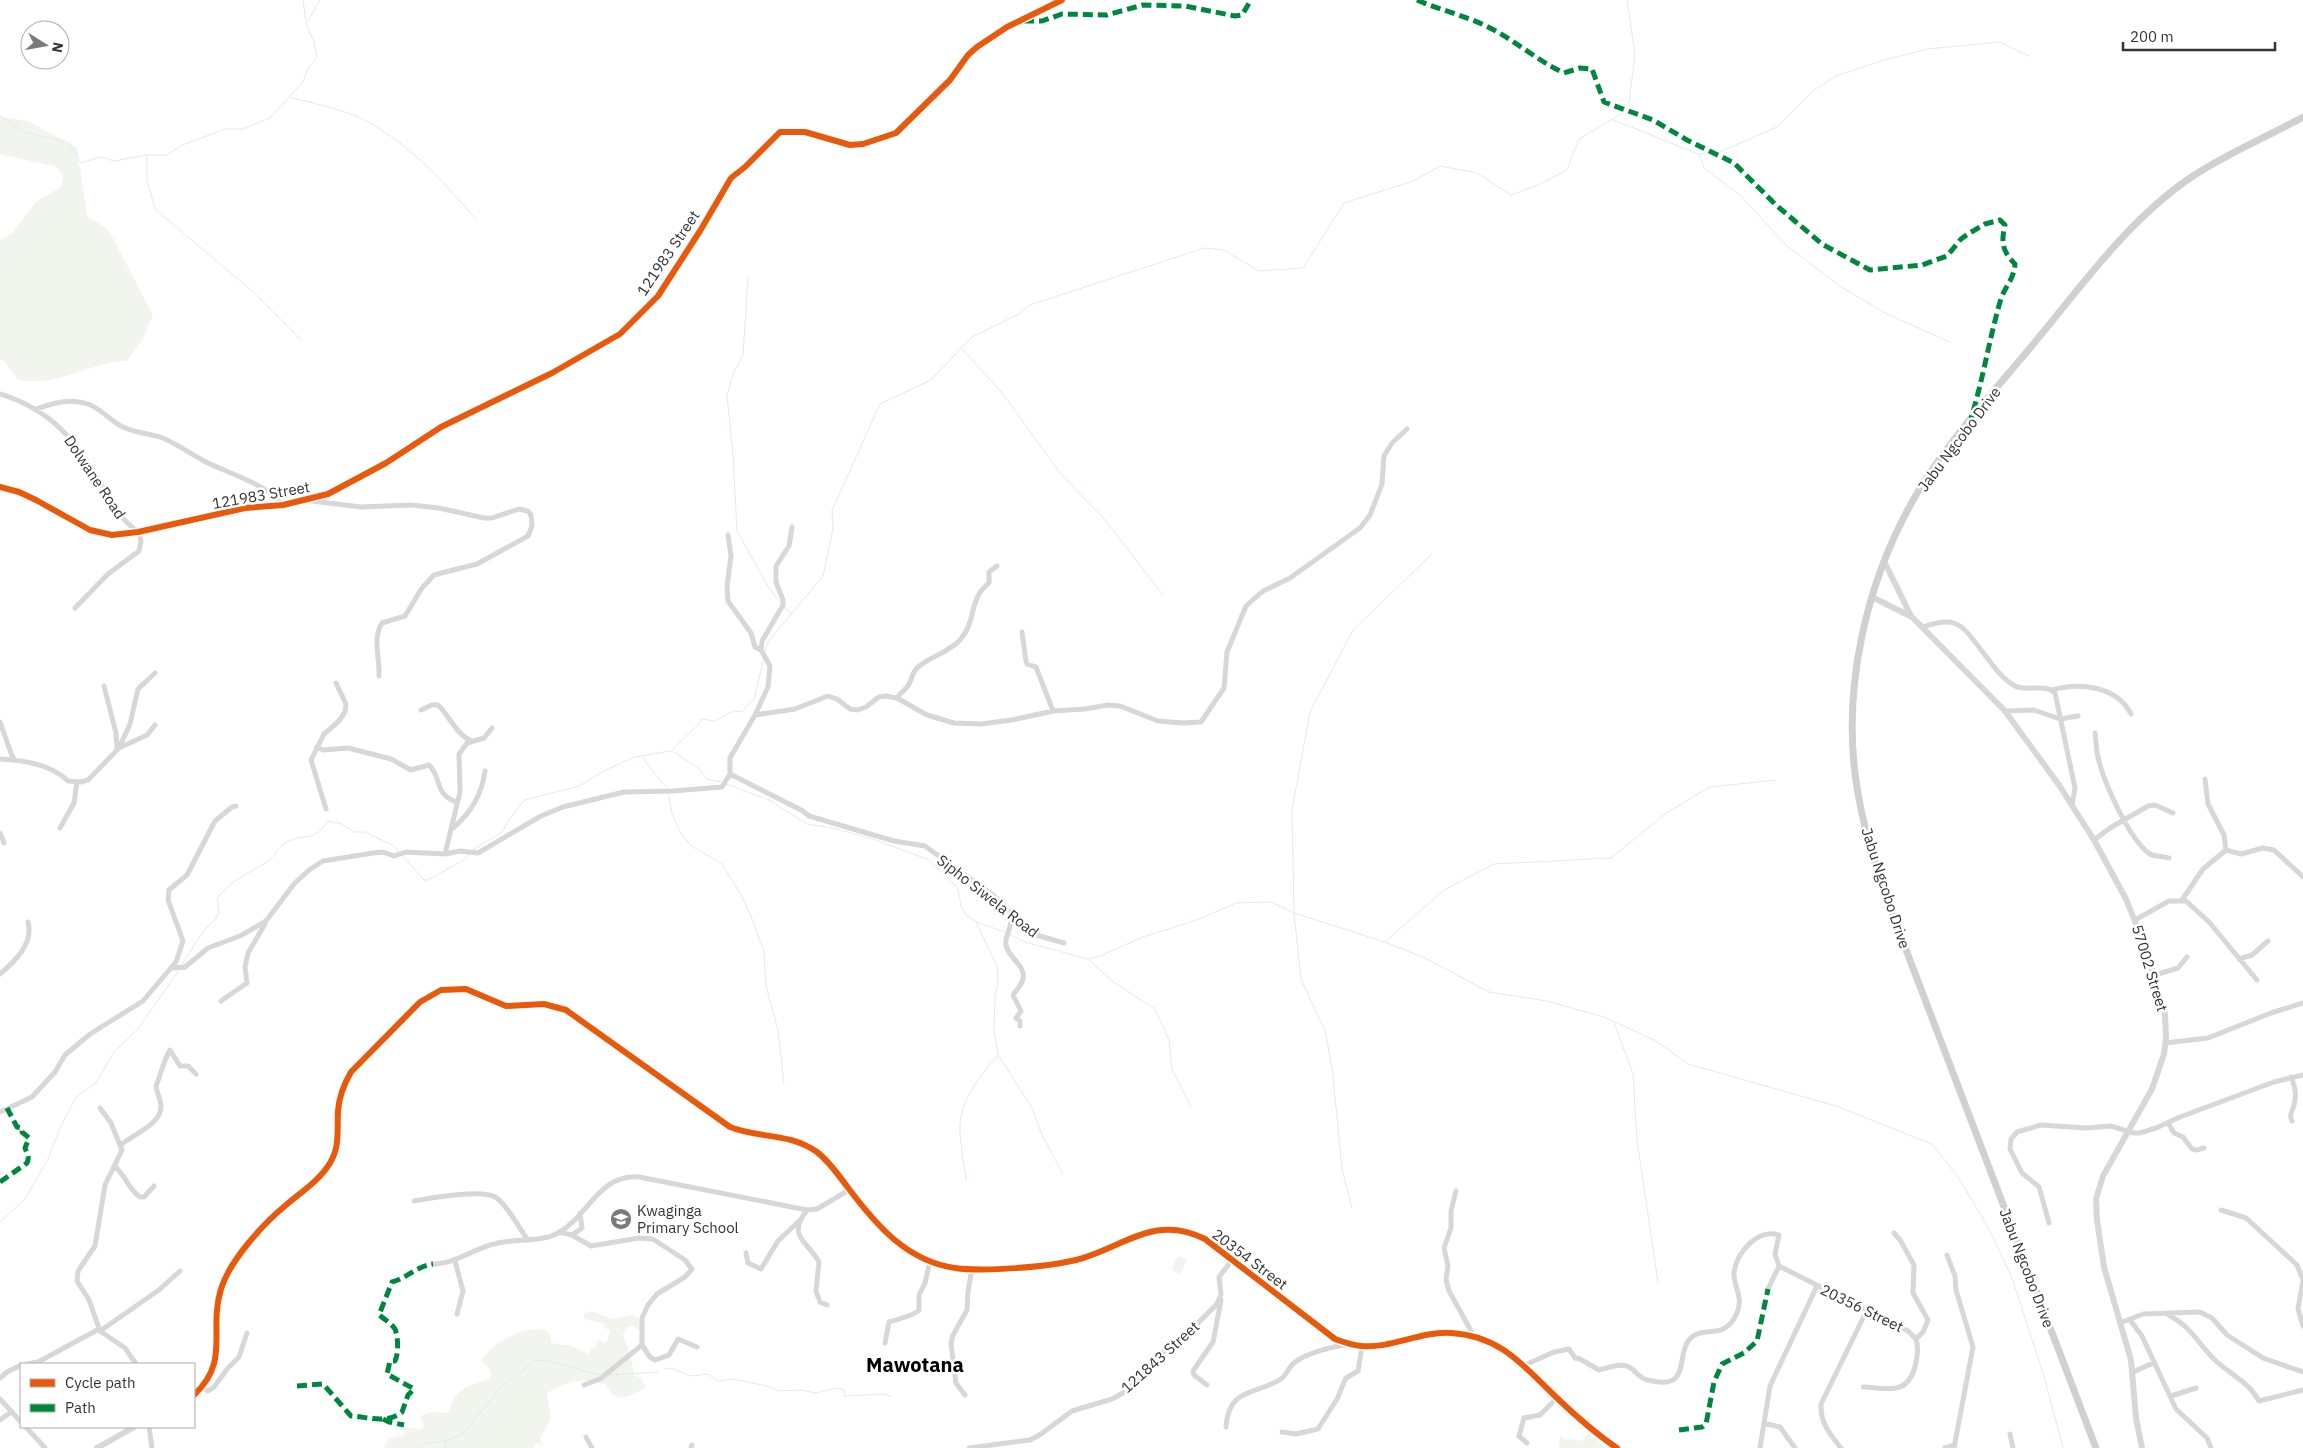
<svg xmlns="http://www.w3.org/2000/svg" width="2303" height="1448" font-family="'IBM Plex Sans',sans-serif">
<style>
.green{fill:#f1f5ed}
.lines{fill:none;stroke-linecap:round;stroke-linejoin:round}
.stream{stroke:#ddebf3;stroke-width:1}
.minor{stroke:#d7d7d7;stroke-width:5}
.tertiary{stroke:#d7d7d7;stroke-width:6}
.secondary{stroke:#d0d0d0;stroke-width:7}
.quiet{stroke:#00873e;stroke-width:5;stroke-dasharray:10 5;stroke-linecap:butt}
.cycleway-casing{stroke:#fff;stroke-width:9}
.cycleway{stroke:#e8590c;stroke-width:6}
.labels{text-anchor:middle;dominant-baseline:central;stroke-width:5;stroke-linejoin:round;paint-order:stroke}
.street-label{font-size:15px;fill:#333;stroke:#fff}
.poi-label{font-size:15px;fill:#333;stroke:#fff;text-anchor:start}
.district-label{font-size:20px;font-weight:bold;fill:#000;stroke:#fff}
</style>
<rect width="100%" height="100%" fill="#fff"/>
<!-- green -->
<path class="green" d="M0 117 28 121 77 148 87 216 108 229 153 315 142 340 127 361C89 362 54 389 17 379L4 361 0 360V241L11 234 36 202 61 187 63 176 57 167 0 154Z
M1178 1256 1187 1260 1180 1275 1171 1270Z
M591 1311 612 1319 633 1315 639 1319 641 1332 633 1326 626 1327 623 1335 631 1357 634 1375 642 1379 646 1387C630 1396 616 1406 606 1385 583 1377 569 1380 547 1393L551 1419 540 1438 543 1448 538 1443 534 1445V1448H384L388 1439 404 1435 405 1428 422 1429 424 1425 420 1416 432 1412 448 1413 454 1397 464 1388 489 1379 491 1374 489 1368 482 1362C483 1350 512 1334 523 1331 530 1329 537 1330 544 1329L550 1334 552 1343 571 1346 588 1354 592 1348H595L598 1340 605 1343 608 1339 610 1330 604 1328 605 1324 584 1319V1314Z
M1588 1433 1607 1448H1559L1560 1435 1563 1438 1582 1441Z"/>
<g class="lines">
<!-- stream -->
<path class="stream" d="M303 0 306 22
M292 98C314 103 337 108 358 117 406 139 442 181 476 219
M1624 107 1629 103 1635 54 1627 0
M0 116 27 133 63 141 70 144 81 163 101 157 114 161 147 155H167L180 146 225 129H243L270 118 303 82 308 68 317 58 314 42 306 24 320 0
M1614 120 1698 154H1715L1777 127 1814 90 1836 76 1881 61 1927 49 2000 42 2029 56
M1699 154 1704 168 1741 196 1786 245 1841 287 1887 314 1950 342
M147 157V180L155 209 251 290 301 340
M748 278 743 355 733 374 727 396 733 455 737 531 769 588 781 603
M961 348 1003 394 1060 473 1105 520 1163 595
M785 607 791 614
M765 654 767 643 823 576 833 529 832 510 880 404 931 380 972 337 1019 314 1030 305 1204 248 1224 250 1259 271 1303 268 1344 203 1413 181 1440 166 1477 173 1511 195 1536 186 1567 170 1579 139 1623 113
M672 751 699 769 707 779 722 782
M641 755C650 767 658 779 668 789
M726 784 769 800 807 824 833 828 876 840 929 860 958 888 961 906 966 915 976 922 1005 932
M669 796 672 814 680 832 690 845 722 864 741 895 751 916 764 952 766 986 778 1030 784 1083
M471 851 502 832 508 821 525 800 579 786 606 770 634 757 671 751 698 725 702 719 715 721 733 711 742 712 754 699 764 658
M402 855 424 880H428L462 861 469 854
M976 922 997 966 998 981 995 997 994 1030 998 1055 1031 1106 1042 1135 1063 1174
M1009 934 1025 942 1088 959 1100 956 1143 937 1197 920 1236 903 1271 902 1294 913 1385 942 1425 958 1489 992 1547 1001 1604 1017 1656 1041 1688 1064 1836 1106 1932 1144 1958 1177 1988 1227 2012 1278 2044 1376 2063 1448
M1386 941 1444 890 1494 864 1611 858 1666 813 1710 787 1776 780
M1088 959 1112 981 1155 1009 1169 1040 1172 1069 1191 1107
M182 964 205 929 215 920 219 912 217 899C229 879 251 874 269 860 275 855 279 847 285 843 306 831 311 845 328 821L342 824 354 832H365L394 846 399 852
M1614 1023 1633 1074 1637 1140 1658 1282
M966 1180C964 1164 961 1149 960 1133 958 1101 979 1078 998 1055
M1352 1208 1342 1169 1332 1067 1325 1031 1301 979 1294 913 1292 810 1310 712 1353 630 1432 554
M0 1222 25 1199 48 1159 60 1128 76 1097 96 1083 114 1052 138 1029 179 970
M664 1369 670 1368 691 1376 708 1374 718 1381 733 1379 767 1386 779 1391 802 1390 815 1393 837 1388 844 1390 845 1396 884 1394 892 1397
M609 1375 658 1372
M418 1448 427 1443 446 1441 463 1434 503 1385 536 1360 549 1361 599 1375
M445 1448 446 1441"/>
<!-- minor -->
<path class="minor" d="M0 394C51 410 75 439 101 484 111 502 120 519 138 532
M36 409C53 403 70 398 88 404 102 409 110 421 123 427 135 433 148 433 160 437 176 443 189 453 204 461 225 472 271 486 283 505
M0 487 19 492 36 500 90 530 112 535 138 532 245 508 283 505 328 494 386 463 441 427 552 373 620 334 658 296 700 231 731 178 745 167 780 132H805L850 145 863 144 896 133 950 80 968 55 977 47 1007 27 1062 0
M312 501 361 507 411 505 439 508 484 518H492L519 509 528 511 531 515 532 526 528 536 477 564 434 575 422 588 405 616 382 623C372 639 380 658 379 676
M728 535 731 556 727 586 728 601 751 633 755 647 761 650
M75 608 108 574 139 551 141 541 138 532
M1923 627C1932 624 1945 620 1954 623 1973 629 1991 673 2015 686 2027 692 2045 683 2055 693L2075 788 2072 805
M1022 632 1026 661 1027 664 1036 667 1053 711
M104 686 116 733 117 749
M2052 690C2079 682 2117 686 2131 714
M897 698C900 693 903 692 907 687 912 682 911 673 918 667 931 656 948 653 960 640 977 621 968 599 989 583V572L997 566
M421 710 432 705H438C450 716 456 735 472 741
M2005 711 2034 710 2060 719 2078 716
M755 715 795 709 828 696 837 699 850 709 857 710 866 707 879 697 886 696 897 698 927 715 954 723 981 724 1012 720 1053 711 1085 709 1108 705 1120 706 1158 721 1183 723 1201 722 1224 688 1227 652 1246 606 1263 591 1290 578 1360 528 1370 515 1382 484 1384 456 1392 443 1407 429
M0 722 12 756 15 760
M2095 733C2096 739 2096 746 2097 752 2101 777 2129 840 2150 854 2155 857 2163 856 2169 858
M317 747 323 750 348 748 391 759 411 770 429 765C442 777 434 795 457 802
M119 748 130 724 138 689 155 673
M0 759C23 760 51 764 68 781L81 782 88 780 119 748 147 735 155 725
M730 774 803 811 809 816 894 841 925 846 993 895 1033 934 1064 943
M730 774V758L755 715 768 687 770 666 761 650 762 641 783 605V600L776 582V566L789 546 792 527
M2205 779 2208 804 2224 835 2226 850
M326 809 311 760 324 734 339 721 345 712 346 704 336 683
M60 828 74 803 77 782
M453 828C471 813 482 794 485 771
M0 833 4 843
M2094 840 2110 828 2148 806 2155 805 2173 813
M445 854 460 792 459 754 467 743 484 738 492 728
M2182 900 2203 869 2226 850 2241 854 2263 848 2274 850 2303 877
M1010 912C1014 928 1004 934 1006 945 1008 958 1026 965 1023 979 1022 985 1016 990 1013 995L1021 1011 1016 1018 1020 1021V1026
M2135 920 2169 901H2186L2209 922 2257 980
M2239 959 2252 955 2268 941
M172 968 185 967 208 948 240 936 266 921 294 884 309 870 323 861 373 853 383 852 394 856 406 852 445 854 460 851 478 853 541 816 563 807 624 792 673 791 722 787 730 774
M0 974C14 962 34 944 28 922
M2155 975 2178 968 2187 957
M221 1001 247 983 245 967 248 953 265 924
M2165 1043 2208 1038 2271 1013 2303 1003
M2291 1077C2295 1086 2297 1096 2294 1105 2292 1112 2289 1114 2292 1121
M100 1108 111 1123 122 1150 105 1185 95 1246 78 1271 77 1281 89 1300 100 1331 125 1348 136 1364
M0 1112 32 1097 55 1072 65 1055 90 1034 143 1001 176 962 183 941 168 900 169 890 187 875 215 821 232 807 236 806
M2168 1123 2174 1133 2183 1137 2192 1149 2197 1150 2204 1148
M121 1145C133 1134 162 1125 161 1105 160 1098 157 1093 156 1086 161 1074 163 1062 170 1050L180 1066H188L196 1074
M114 1166C126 1175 127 1188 140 1197H144L154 1186
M1456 1191 1451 1211V1228L1444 1248 1448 1266 1446 1280 1449 1291 1474 1336
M414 1201C431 1198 484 1188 497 1198 509 1208 518 1226 527 1239
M807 1210C786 1237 808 1241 819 1262L816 1291 820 1302 827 1305
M2221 1210 2246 1218 2297 1265 2303 1280 2298 1309 2303 1326
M2049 1223 2039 1187 2022 1173 2010 1149 2011 1139 2017 1132 2041 1125 2086 1128 2111 1126 2134 1133H2140L2156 1128 2180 1117 2274 1082 2303 1075
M559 1232 572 1235 591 1246 639 1238 653 1239 685 1260 692 1269 685 1277 657 1294 648 1305 642 1318V1345L600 1379 584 1385
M1894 1233 1900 1240 1914 1265 1913 1293 1928 1320 1923 1332 1916 1339
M572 1235 582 1228 580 1213
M746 1253 748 1263 761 1269 778 1241 799 1221
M1947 1255 1955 1276 1956 1290 1973 1347 1954 1448
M455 1261 463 1291 457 1314
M433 1264C455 1264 473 1249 494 1244 514 1238 540 1243 558 1233 589 1216 598 1174 639 1177L807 1210 817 1209 849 1190
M1768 1289 1779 1266
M2165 1313C2194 1328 2195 1341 2216 1361 2231 1375 2249 1382 2259 1401L2303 1390
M2130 1320 2142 1336 2176 1409 2207 1438 2211 1448
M2120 1323 2143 1314 2200 1312 2212 1318 2227 1335 2263 1358 2303 1372
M100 1331 159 1290 180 1271
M885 1343 889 1322C896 1320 915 1315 919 1310V1295L925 1283 930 1261
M642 1345 650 1357 655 1360 669 1355 678 1339 697 1347
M27 1364 38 1362 99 1329
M1525 1365 1554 1352 1569 1349 1575 1358 1580 1359 1599 1370C1610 1368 1622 1361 1632 1369 1637 1373 1640 1378 1647 1380 1696 1392 1672 1352 1693 1336 1707 1326 1724 1341 1737 1313 1744 1297 1733 1286 1734 1272 1737 1252 1758 1228 1779 1235L1775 1254 1779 1266 1908 1331 1916 1339C1919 1349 1917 1357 1915 1367 1907 1396 1887 1388 1863 1387
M2133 1372 2153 1363
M0 1378 7 1372 21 1365
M1207 1385 1194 1375 1193 1371 1213 1342 1221 1300
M201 1388 208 1391 214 1387 228 1368 239 1357 247 1333
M965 1395 956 1383 951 1344 953 1335 967 1310 968 1291 972 1269
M2171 1396 2196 1388
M0 1399 21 1422
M0 1420 11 1412
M1764 1423 1780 1427 1795 1448
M26 1427 45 1448
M149 1427 152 1448
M1226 1427C1229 1385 1258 1396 1282 1378 1287 1374 1289 1367 1294 1363 1306 1353 1332 1347 1348 1344
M1282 1432 1296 1434 1318 1429 1337 1399 1346 1378 1358 1371 1362 1346
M2010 1434 2013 1448
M586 1437 592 1448
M1527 1443 1519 1436 1524 1418 1540 1415 1557 1398
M691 1448 692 1445
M969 1448 1030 1440 1041 1434 1072 1411 1112 1399 1123 1393 1157 1357 1192 1329 1217 1304 1221 1294 1219 1277 1232 1260
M1760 1448 1770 1386 1817 1286
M1841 1448C1830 1434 1820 1423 1821 1404L1867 1310
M1945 1448 1955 1445"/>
<!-- tertiary -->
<path class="tertiary" d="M1884 561 1911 616
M1872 597 1912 617 2005 711 2059 785 2094 840 2126 899 2146 949 2165 1014 2166 1038 2164 1054 2152 1089 2103 1176 2096 1199 2097 1220 2104 1267 2131 1360 2136 1418 2142 1448
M194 1395C231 1360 208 1331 221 1289 230 1260 263 1224 286 1205 300 1193 320 1180 330 1163 340 1147 337 1130 338 1111 339 1097 344 1084 351 1072L420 1002 441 990 466 989 506 1006 544 1004 566 1010 730 1127C760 1139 788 1132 817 1152 830 1162 839 1176 849 1189 877 1226 907 1261 955 1268 985 1272 1047 1267 1076 1260 1123 1248 1154 1213 1205 1239L1335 1339C1343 1342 1352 1345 1361 1346 1391 1349 1420 1331 1451 1333 1502 1336 1524 1367 1558 1399 1577 1417 1596 1434 1617 1448
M97 1448 134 1427"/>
<!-- secondary -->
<path class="secondary" d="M2096 1448 1892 913C1879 875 1866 838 1859 799 1839 695 1865 580 1919 490 1949 441 1988 398 2025 354 2076 294 2124 223 2190 178 2225 154 2265 138 2303 117"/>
<!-- quiet -->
<path class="quiet" d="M1417 0C1442 11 1468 16 1492 29 1517 42 1538 61 1564 73L1580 68 1592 69 1604 102 1653 120 1687 140 1734 163 1776 205 1822 244 1870 270 1922 265 1947 256 1961 239 1968 234 1985 224 2000 220 2005 225C2001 242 2002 251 2015 264 2014 280 2004 287 2000 302 1989 340 1983 380 1971 418
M1024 21H1042L1062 14 1107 15 1143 5 1185 6 1235 16 1242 15 1251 0
M0 1182 27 1163C30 1156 27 1154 25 1148L29 1138 22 1132V1128L17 1127 7 1108
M297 1386 323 1384 351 1416C368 1417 387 1424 402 1412L408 1395 414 1389 387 1374 390 1361H395C399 1353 398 1336 395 1329 392 1324 383 1318 379 1315L392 1282C407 1278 417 1266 433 1264
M383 1419 389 1422 404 1425
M1679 1430 1702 1427 1706 1424 1714 1382 1722 1364 1744 1353 1757 1341 1768 1289"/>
<!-- cycleway casing -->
<g class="cycleway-casing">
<path id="cycleway" d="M0 487 19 492 36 500 90 530 112 535 138 532 245 508 283 505 328 494 386 463 441 427 552 373 620 334 658 296 700 231 731 178 745 167 780 132H805L850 145 863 144 896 133 950 80 968 55 977 47 1007 27 1062 0
M194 1395C231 1360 208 1331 221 1289 230 1260 263 1224 286 1205 300 1193 320 1180 330 1163 340 1147 337 1130 338 1111 339 1097 344 1084 351 1072L420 1002 441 990 466 989 506 1006 544 1004 566 1010 730 1127C760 1139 788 1132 817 1152 830 1162 839 1176 849 1189 877 1226 907 1261 955 1268 985 1272 1047 1267 1076 1260 1123 1248 1154 1213 1205 1239L1335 1339C1343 1342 1352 1345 1361 1346 1391 1349 1420 1331 1451 1333 1502 1336 1524 1367 1558 1399 1577 1417 1596 1434 1617 1448"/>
</g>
<!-- cycleway -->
<use href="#cycleway" class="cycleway"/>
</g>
<!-- icons -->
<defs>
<g id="school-disc" transform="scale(1.125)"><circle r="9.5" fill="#7a7a7a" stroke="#fff"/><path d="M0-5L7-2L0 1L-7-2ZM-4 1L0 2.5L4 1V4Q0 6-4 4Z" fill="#fff"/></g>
</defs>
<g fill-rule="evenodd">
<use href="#school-disc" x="621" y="1219"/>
</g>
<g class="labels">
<!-- street labels -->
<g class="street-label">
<text transform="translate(668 253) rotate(-56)">121983 Street</text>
<text transform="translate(1959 439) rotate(-53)">Jabu Ngcobo Drive</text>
<text transform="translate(95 477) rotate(56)">Dolwane Road</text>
<text transform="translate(261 495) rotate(-10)">121983 Street</text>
<text transform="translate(1886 888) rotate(72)">Jabu Ngcobo Drive</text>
<text transform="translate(988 896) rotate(38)">Sipho Siwela Road</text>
<text transform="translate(2150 968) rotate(73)">57002 Street</text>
<text transform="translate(1250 1259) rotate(37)">20354 Street</text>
<text transform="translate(2027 1268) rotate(69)">Jabu Ngcobo Drive</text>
<text transform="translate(1862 1308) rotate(26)">20356 Street</text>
<text transform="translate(1160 1357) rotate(-42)">121843 Street</text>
</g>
<!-- poi labels -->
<g class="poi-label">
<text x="637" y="1210">Kwaginga<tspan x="637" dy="17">Primary School</tspan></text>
</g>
<!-- district labels -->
<g class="district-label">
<text x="915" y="1364">Mawotana</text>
</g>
</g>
<!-- legend -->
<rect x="20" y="1363" width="175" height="65" fill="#ffffff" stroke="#adadad"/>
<rect x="30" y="1379" width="25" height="8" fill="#e8590c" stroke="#adadad"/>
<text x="65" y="1388" font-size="15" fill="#333333">Cycle path</text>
<rect x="30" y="1404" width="25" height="8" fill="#00873e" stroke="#adadad"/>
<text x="65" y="1413" font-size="15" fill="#333333">Path</text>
<!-- north arrow -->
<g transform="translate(45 45) rotate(101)"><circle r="24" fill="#ffffff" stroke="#adadad"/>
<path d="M0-4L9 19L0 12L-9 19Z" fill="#7a7a7a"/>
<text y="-8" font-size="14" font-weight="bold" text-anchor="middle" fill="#333333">N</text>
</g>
<!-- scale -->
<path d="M2123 42v8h152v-8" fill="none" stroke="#333333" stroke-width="2.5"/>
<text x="2130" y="42" font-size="15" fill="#333333" stroke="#ffffff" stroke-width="4" paint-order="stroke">200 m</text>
</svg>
